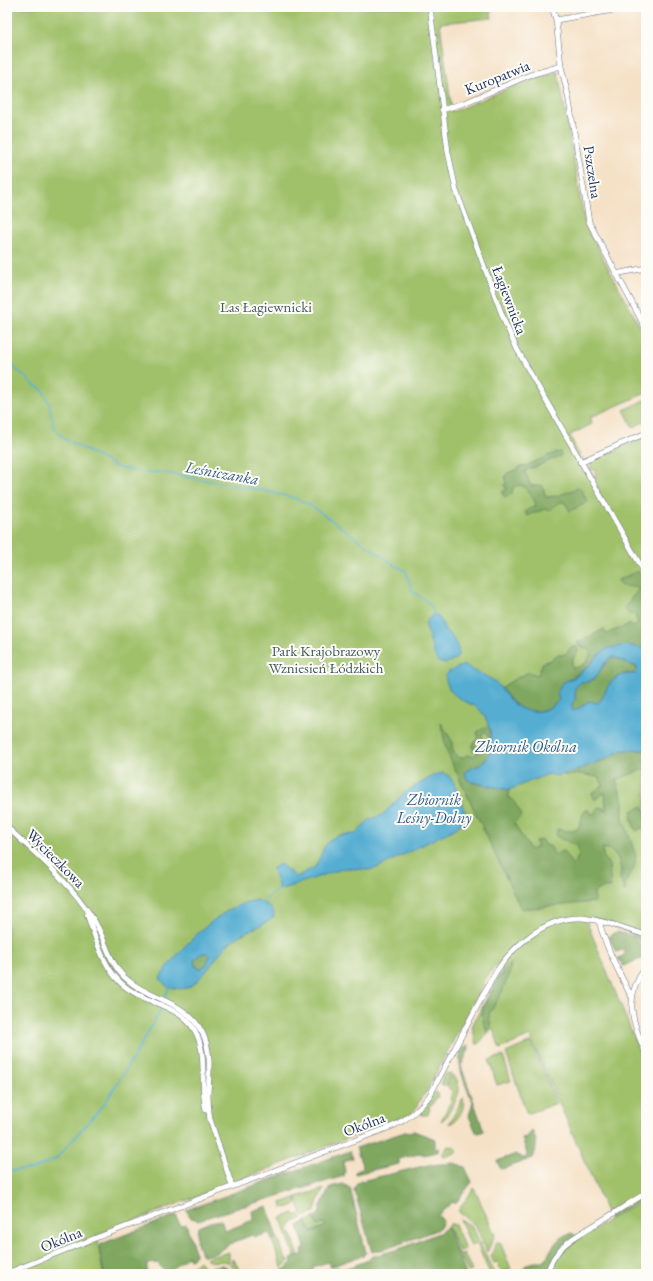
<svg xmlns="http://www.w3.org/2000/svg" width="653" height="1281" font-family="'EB Garamond',serif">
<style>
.green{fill:#a0c16a;stroke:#5e7864}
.forest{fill:#80a75e;stroke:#4e6b5e}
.water{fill:#54add1;stroke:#386e98;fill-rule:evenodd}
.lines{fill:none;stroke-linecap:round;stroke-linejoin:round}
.stream{stroke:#54add1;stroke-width:1.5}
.minor-casing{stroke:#676d82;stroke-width:6}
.minor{stroke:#fff;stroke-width:5}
.labels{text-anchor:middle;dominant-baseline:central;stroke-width:4;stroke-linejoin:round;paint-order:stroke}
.street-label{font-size:15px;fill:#1b2f5e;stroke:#fdfcf7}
.park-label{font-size:15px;fill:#435b62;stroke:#fdfcf7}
.water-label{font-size:16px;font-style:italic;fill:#2f5b86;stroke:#fdfcf7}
</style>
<rect width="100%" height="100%" fill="#fdfcf7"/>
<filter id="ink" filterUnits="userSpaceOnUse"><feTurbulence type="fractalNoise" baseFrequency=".025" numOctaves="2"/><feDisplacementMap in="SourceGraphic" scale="8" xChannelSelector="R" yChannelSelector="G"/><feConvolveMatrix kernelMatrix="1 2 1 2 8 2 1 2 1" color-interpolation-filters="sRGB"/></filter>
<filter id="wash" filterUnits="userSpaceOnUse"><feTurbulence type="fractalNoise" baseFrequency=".012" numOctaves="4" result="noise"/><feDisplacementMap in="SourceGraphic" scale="16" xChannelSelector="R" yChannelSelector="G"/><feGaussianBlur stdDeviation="0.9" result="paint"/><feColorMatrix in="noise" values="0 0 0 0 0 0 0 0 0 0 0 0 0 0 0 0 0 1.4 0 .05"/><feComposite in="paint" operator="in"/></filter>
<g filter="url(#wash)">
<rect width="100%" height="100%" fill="#f5e1c6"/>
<!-- green -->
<path class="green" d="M7 7H490L492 18 440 23 452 112 514 86 558 72 585 224 646 338V393L591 417 592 424 570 435 575 447 595 479 596 478 595 475 596 473 594 469 591 471 590 461 646 437V940L593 918 586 920 646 1067V1195L608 1219 601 1199 530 1036 500 1049 493 1028 477 1045 472 1027 473 1024 498 977 502 971 498 963 487 977 425 1094 421 1098 413 1113 97 1235 103 1274H7Z
M646 399V421L633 427 624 410Z
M531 1042 557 1103 527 1114 506 1053Z
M503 1056 511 1081 497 1085 489 1060Z
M446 1073 451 1074 446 1086 442 1085C441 1080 442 1076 446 1073Z
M453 1075C457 1078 459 1084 459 1090 459 1096 447 1119 441 1121L451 1101 450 1100 452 1091 447 1087Z
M435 1092 437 1093 438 1097H436L432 1105H431L429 1108 430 1109 428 1113 429 1114 427 1115H421L420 1111Z
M463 1098C466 1107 458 1122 449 1124Z
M449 1145 450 1147 454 1146 457 1150 455 1153 445 1157 442 1154Z
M474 1188 495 1235 487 1252 476 1226 458 1211Z
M324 1189 317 1203 315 1212 290 1224 289 1228 299 1255 295 1257 281 1218 294 1213 295 1216 302 1213 296 1197Z
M295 1198 297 1204 286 1208 285 1207 282 1208 281 1203Z
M646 1198V1274H549C556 1248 581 1238 601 1225 616 1215 631 1206 646 1198Z
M313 1218 318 1225 324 1223 326 1226 311 1232 306 1221Z
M460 1219 472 1226 494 1273 496 1274H490L477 1244 471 1246Z
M451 1223 452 1225 455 1224 465 1249 459 1251 448 1227Z
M278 1238 286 1260H289V1261L282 1268 272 1240Z
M498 1242H500L511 1269 503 1272 497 1267 499 1266 498 1262 494 1263 491 1256 496 1243Z
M229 1252V1263C222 1259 214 1264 207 1260V1258Z
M464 1253 472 1271 468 1272 460 1255Z
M232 1258 233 1260H234L242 1274H238L236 1270 231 1265Z
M199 1261 200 1262 209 1274H188L189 1270Z
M338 1267 340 1270 337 1274H320Z"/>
<!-- forest -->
<path class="forest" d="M560 452 561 456 525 471 531 486 542 485 546 497 557 496 580 487 588 502 570 511 564 502H560L549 511 545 509 527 516 525 511 536 506 534 500 525 487 518 485 513 488 512 493 506 497 503 495 502 492 506 490 507 488 504 486 506 483 505 477 507 473 519 469V467L526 466 552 454Z
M638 571 646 585V649L598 655C589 667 576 676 562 683L560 700 550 708 539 711H524L512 702 501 688 513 680 529 672 538 675 543 662 552 660 554 656 566 654 571 647H577L578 651C574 657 570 661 573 668 583 667 592 660 590 650L578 645V642L604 629 606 634 630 624 634 627 638 623 635 614H629L624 608 638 590 637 587 621 586 618 580Z
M613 657 637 667V672L635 674 625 673 606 690 603 698 597 703 589 701 576 710H572V703L575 700V688L581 682C600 684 598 666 613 657Z
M441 723 452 741V748L454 753 459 757 461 758 468 755 474 756 477 753V750L473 751V744L478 737 477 732 489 725 491 739 490 740 485 731 482 733 483 743 481 747 483 750H490C487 762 479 766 468 770L472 782 509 790V798L512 799 522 815 514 823C519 833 525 840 530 850L538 847 535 841 542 840 544 844 551 847 554 855 563 851 571 863 574 865 579 855 578 846C571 842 562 841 556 836L557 829 571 831 578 829 583 814 587 809 590 813 594 814 598 807 603 808 606 811 605 792 595 800 592 793 603 785 598 777 581 774 566 776 562 774 604 760 622 750H646V768L616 780 623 801V818L636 856 634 868 626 882 625 893 620 878 621 870 618 858 610 850 603 848V856L609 865 611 888H603L594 892 595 902 521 909 452 763 446 749Z
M643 806 646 813V826L636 831C633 824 630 818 632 811Z
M618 932 646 940V957L623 966 618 958 625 955 623 950 616 952 609 937 613 933Z
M202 953H207L210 956 206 965 200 969 195 966 194 960Z
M511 963 509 976 501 994 489 1014 491 1027 487 1032C485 1026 482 1020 482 1014 482 1004 503 968 511 963Z
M468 1045 469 1049 461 1066 484 1131 479 1133 476 1132 469 1116 473 1101C466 1089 450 1052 468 1045Z
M414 1131 435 1139V1149L439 1148 438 1152 423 1155V1153L399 1159V1164L355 1174V1172L363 1168 356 1148 405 1132Z
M532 1131C538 1142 537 1147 533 1158L502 1169 500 1168 497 1161 516 1154 523 1158H526L527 1154 522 1138 527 1137Z
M350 1151 353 1158 343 1162 345 1172 344 1176 198 1220 191 1218 186 1210Z
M454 1163 465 1167 472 1182 455 1204 453 1202 438 1215 443 1221 441 1226 436 1230 389 1248 372 1252 354 1189 357 1183 361 1181 428 1165Z
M343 1184 350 1188 366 1253 363 1255 330 1267 328 1262 313 1267 314 1272 309 1274H285L282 1270 285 1269 292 1262 291 1259 303 1254 302 1250 305 1248 298 1226 306 1221 312 1232 326 1226 324 1223 318 1226 313 1218 319 1214 321 1206 330 1187Z
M267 1206 277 1238 272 1240 269 1233 255 1237 252 1235 229 1244 216 1253 205 1256 201 1254 196 1241 198 1227 210 1222 221 1220 225 1231 253 1220 252 1211Z
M176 1215 180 1226 186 1224 195 1251V1255L191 1260 188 1256 167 1273 157 1263 147 1264V1274H104L99 1249 101 1244Z
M447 1227 466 1274H341L344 1269 369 1260 371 1257 402 1248 441 1232Z
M572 1233 579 1238C566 1248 554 1257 549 1274H524L522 1270C527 1261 535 1262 544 1262 551 1250 557 1235 572 1233Z
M222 1265 227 1267 231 1272 230 1274H215L211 1269V1267Z"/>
<!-- water -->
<path class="water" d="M432 615C445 615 440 630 450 634 455 642 461 649 457 658L445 664 438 662 434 654 425 623Z
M627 645 646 649V750H622L604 760 574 771 557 776 548 774 509 790 472 782 467 779 465 772C471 767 479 767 484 762 497 749 491 720 478 708 476 706 473 705 470 704 456 697 448 693 445 676 451 669 458 667 466 665 475 673 482 673 491 679 500 684 504 695 512 702 521 712 537 714 549 708 553 706 556 703 559 700L557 692 562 683 575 677 592 663 598 655 608 648ZM613 657 637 667V672L635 674C622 673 611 678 606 690 602 697 603 699 597 703L589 701 576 710H572V703L575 700V688L581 682C601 683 597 665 613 657Z
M443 773 449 776 454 783 465 812 462 823 456 828 377 868 368 870 345 868 279 890C278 882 273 876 273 868L280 864 296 877 315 867 325 846 331 839 340 835 356 834 369 820 382 815 404 793 436 774Z
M257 900C264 904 274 906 274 916L272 919C258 928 242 932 229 943 214 957 206 978 187 988 183 989 178 989 175 988 168 988 163 984 160 978 177 951 212 915 242 904 246 902 252 901 257 900ZM202 953H207L210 956 206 965 200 969 195 966 194 960Z"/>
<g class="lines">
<!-- stream -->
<path class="stream" d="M7 364 13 366 34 385 43 390 49 403 54 427 63 438 119 468 149 473 159 472 261 490 294 498 310 505 396 566 406 571 412 591 429 603 435 615
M260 903 281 887
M165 996 170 985
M7 1171 33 1169 56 1159 105 1103 139 1048 161 1010"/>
</g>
</g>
<g filter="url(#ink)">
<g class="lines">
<!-- minor casing -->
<g class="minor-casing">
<path id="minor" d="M430 7 448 152 456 190 505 323 517 349 533 378 646 575
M552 7 556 20 561 66 568 95 589 222 646 329
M556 20 631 7
M442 110 464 103 530 75 561 66
M615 274 646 268
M580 462 646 433
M7 827C38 856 71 883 93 919 107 940 108 965 129 981 153 1001 186 1001 202 1032 212 1052 209 1072 208 1094 208 1103 209 1112 210 1121
M87 914C96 939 104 972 127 988 148 1004 178 1005 194 1029 209 1054 199 1083 206 1110
M599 921C606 948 619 972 631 996
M646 967C622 998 633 1022 646 1054
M210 1119 232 1186
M7 1273 93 1239 393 1126C408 1119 420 1109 430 1095L491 980C508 950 543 917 580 918 601 919 626 929 646 935
M547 1274C555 1244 577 1236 601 1221 616 1212 631 1202 646 1193"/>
</g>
<!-- minor -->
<use href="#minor" class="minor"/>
</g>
</g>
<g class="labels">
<!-- street labels -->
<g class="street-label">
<text transform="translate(497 77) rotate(-22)">Kuropatwia</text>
<text transform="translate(593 172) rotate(81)">Pszczelna</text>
<text transform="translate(510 300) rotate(69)">Łagiewnicka</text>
<text transform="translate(56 858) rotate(45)">Wycieczkowa</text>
<text transform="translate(364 1124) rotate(-21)">Okólna</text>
<text transform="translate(61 1239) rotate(-22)">Okólna</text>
</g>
<!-- park labels -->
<g class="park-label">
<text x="266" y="306">Las Łagiewnicki</text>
<text x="326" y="650">Park Krajobrazowy<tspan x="326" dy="17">Wzniesień Łódzkich</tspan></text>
</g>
<!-- water labels -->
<g class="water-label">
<text transform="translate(222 473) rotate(10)">Leśniczanka</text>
<text x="526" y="746">Zbiornik Okólna</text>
<text x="434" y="799">Zbiornik<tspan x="434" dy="18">Leśny-Dolny</tspan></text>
</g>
</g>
<!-- margin -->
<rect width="653" height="1281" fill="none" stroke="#fdfcf7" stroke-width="24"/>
</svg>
